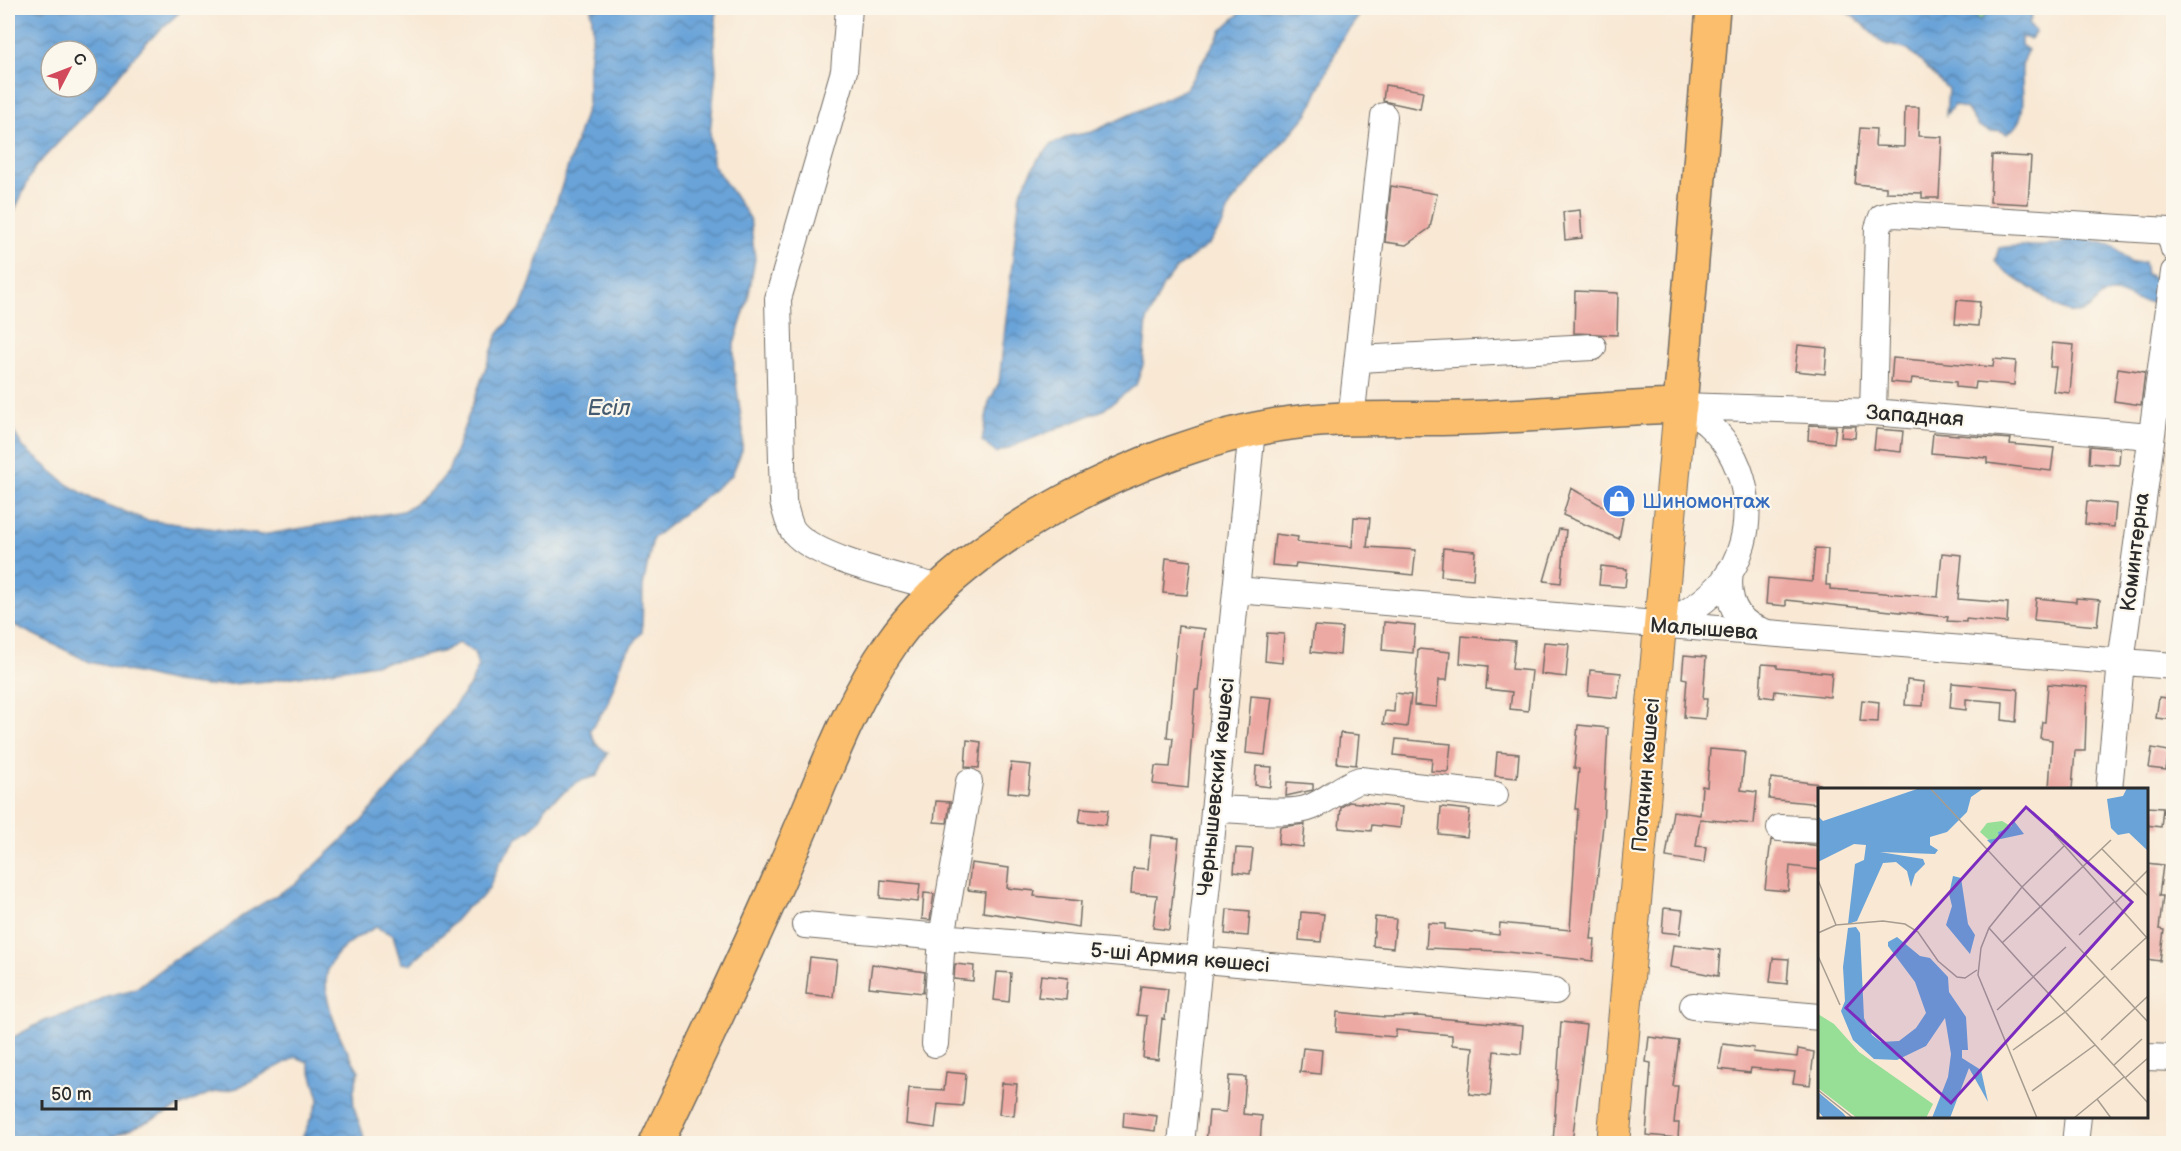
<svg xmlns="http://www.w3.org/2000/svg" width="2181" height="1151" font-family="'Balsamiq Sans',sans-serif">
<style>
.wetland{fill:url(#wetland-marsh);stroke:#618461;stroke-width:1.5}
.water{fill:url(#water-waves);stroke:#4a6782;stroke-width:1.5;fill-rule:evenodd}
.building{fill:#eca9a3}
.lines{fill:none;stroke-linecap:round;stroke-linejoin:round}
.minor-casing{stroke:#736d66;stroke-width:28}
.major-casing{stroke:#736d66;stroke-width:34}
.highway-casing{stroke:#736d66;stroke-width:36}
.minor{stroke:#fff;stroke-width:26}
.major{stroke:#fabe6d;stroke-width:32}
.highway{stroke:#fabe6d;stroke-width:33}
.labels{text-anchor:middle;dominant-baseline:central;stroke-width:4.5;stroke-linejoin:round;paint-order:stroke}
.street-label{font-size:21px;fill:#2b2b2b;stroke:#fbf7ec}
.shop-label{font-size:21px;fill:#366cbe;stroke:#fbf7ec;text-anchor:start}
.water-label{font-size:22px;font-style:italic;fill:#445b70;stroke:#fbf7ec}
.inset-road{fill:none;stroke:#a69c90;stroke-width:1.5}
.view{fill:#7b2cbf;fill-opacity:0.15;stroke:#7b2cbf;stroke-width:3}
.inset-edge{fill:none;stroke:#2b2b2b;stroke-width:3}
</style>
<defs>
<pattern id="wetland-marsh" width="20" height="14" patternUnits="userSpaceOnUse" patternTransform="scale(1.5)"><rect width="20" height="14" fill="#97de97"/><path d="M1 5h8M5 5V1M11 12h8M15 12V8" fill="none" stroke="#82bf82"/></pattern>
<pattern id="water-waves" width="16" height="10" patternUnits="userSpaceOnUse" patternTransform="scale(1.5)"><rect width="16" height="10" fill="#69a3d8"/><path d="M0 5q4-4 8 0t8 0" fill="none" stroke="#5785af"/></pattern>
</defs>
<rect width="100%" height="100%" fill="#fbf7ec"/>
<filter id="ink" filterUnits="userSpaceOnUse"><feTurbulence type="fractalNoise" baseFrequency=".0167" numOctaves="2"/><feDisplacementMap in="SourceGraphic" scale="12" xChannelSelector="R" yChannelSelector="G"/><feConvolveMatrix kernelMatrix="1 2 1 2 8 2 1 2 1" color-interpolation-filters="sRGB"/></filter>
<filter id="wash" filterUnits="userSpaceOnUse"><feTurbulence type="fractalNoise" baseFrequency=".008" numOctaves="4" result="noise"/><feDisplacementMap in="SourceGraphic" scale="24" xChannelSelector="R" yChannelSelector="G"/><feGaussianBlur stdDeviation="1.35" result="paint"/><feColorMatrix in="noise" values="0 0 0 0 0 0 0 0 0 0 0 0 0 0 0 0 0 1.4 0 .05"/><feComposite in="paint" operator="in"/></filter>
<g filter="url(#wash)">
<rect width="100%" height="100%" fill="#f8e8d4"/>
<!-- wetland -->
<path class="wetland" d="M1938 8H1986V15L1981 20 1965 11H1946Z"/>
<!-- water -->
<path class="water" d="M8 8H184L145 44 92 107 35 167 8 224ZM51 51H87V87H51Z
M591 8H717L714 43 716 71 710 134 713 165 750 218 755 259 748 299 734 344V368L743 431 742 450 732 475 653 538 643 586 642 632 624 656 607 705 590 731 596 744 608 753 597 776 579 781 547 805 539 820 530 830 517 838 500 862 489 888 480 899 466 908 447 930 410 964 401 963 393 935 376 927C359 936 339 947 330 965 316 993 344 1048 359 1071 355 1084 351 1097 355 1111 358 1124 364 1128 364 1143H300L319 1099 308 1062 296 1057 237 1088 208 1094 100 1143H8V1040L44 1021 83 1009 107 996 135 989 172 961 220 934 243 915 297 883 360 823 397 780 471 684 478 666 474 652 458 643 441 652 413 658 268 681 207 686 174 682 90 662 8 622V423L23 447 68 485 95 500 146 520 262 535 403 511C422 500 435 489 448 472L498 334 521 307 531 282 588 104V72L593 29Z
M1245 8H1365L1341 40 1308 113 1231 204 1222 226 1208 245 1177 268 1163 286 1147 321 1143 365 1136 385 1103 410 996 453 982 441 989 402 999 383 1020 193 1038 159 1052 144 1070 136 1092 132 1186 89 1222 30Z
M1839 8H1938L1946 11H1965L1981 20 1986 15V8H2034L2029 25 2036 31 2030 39 2021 37V45L2028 50C2011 74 2038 114 2007 134L1999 130 1990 132 1977 125 1967 109 1954 105 1946 115 1948 89 1909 50 1883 43 1853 16Z
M2075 236 2113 246 2131 263 2144 262 2146 274 2158 280 2155 302C2134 305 2122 289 2106 294 2098 296 2093 308 2085 311 2064 319 2050 300 2036 291 2020 281 2007 275 1995 261L1999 248C2024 242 2053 253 2075 236Z"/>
<g id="blocks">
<!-- building -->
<path class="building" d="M1385 85 1423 91 1420 109 1383 101Z
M1905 107H1919L1918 136 1942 137 1939 198H1922V193L1886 192V187L1855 184 1860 128 1876 129 1875 146 1904 147Z
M1992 155 2031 157 2028 204 1990 202Z
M1391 186 1437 194 1430 228 1406 245 1385 242Z
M1580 210 1582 238 1565 240 1563 212Z
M1575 291 1618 293 1617 335 1574 333Z
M1957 300 1980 302 1978 326 1955 324Z
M2052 343 2074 345 2070 393 2053 391 2056 367H2050Z
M1798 345 1827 348 1825 374 1795 371Z
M1893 358 1993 367 1994 359 2016 361 2014 385 1976 382 1975 389 1956 387V382L1912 378 1911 384 1891 382Z
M2118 368 2145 372 2141 405 2114 401Z
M1809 425 1836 426 1834 443 1808 440Z
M1842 426H1856L1855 438 1841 437Z
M1876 429 1903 431 1901 452 1874 449Z
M1933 433 2011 439 2010 444 2054 448 2051 471 1987 463V458L1931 453Z
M2090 446 2120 449 2119 465 2089 463Z
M1571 488 1623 518 1619 539 1563 515Z
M2087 501 2116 504 2114 527 2085 524Z
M1354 517 1370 518 1367 547 1416 550 1413 575 1296 563 1295 567 1272 565 1275 534 1298 537 1297 542 1352 547Z
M1559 529 1566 530 1561 583 1544 581Z
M1443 548 1475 551 1473 579 1441 576Z
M1815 548 1828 549 1826 585H1830V589L1938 597 1942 553 1962 555 1958 599 2008 603 2007 623 1966 619V622L1947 621 1948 617 1786 600V606L1766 604 1768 578 1812 582Z
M1166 558 1191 561 1187 595 1163 593Z
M1601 566 1627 569 1625 587 1599 585Z
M2036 598 2076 602V598L2100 600 2097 626 2034 620Z
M1384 622 1415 625 1413 653 1382 650Z
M1178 626 1205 629 1198 690H1195L1188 788 1153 784 1155 766 1170 767 1173 738 1167 737Z
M1314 626 1342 628 1340 655 1311 652Z
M1267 633 1284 634 1282 663 1265 661Z
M1462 636 1515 641 1512 669 1532 671 1528 711 1510 709 1512 692 1486 689 1488 666 1460 663Z
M1544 642 1569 644 1566 677 1541 674Z
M1418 649 1450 652 1447 680H1439L1437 707 1414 705Z
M1684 655 1706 657 1703 699H1707L1705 719 1684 717 1687 679 1682 678Z
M1762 664 1777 665V668L1832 673 1830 697 1775 691 1774 698 1760 696Z
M1590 670 1621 673 1618 698 1588 695Z
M1907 680 1924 682 1923 706 1905 705Z
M1952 683 2018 689 2016 722 2002 720 2003 702 1966 699V710L1950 708Z
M2048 684 2087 687 2085 751H2075L2072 789H2049L2052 740 2040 738 2042 722H2045Z
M1395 693 1411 695 1407 727 1383 724 1385 711 1394 712Z
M1251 696 1272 698 1265 755 1246 753Z
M2159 697 2174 699V720L2156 718Z
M1862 700 1879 702 1878 722 1860 721Z
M1578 725 1608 728 1603 825 1591 939H1595L1593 961 1498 951 1426 948 1428 923 1445 924V929L1499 935 1500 923 1570 930 1578 809H1575L1579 769 1574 768Z
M1340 733 1359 735 1356 765 1337 763Z
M1396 739 1451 744 1448 772 1431 771 1432 759 1394 755Z
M967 740 981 742 979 768 965 767Z
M2152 748 2169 751 2166 770 2149 768Z
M1710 749 1745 752 1741 790 1757 792 1754 824 1700 819 1696 846 1706 847 1704 863 1666 857 1673 811 1700 815 1702 786 1707 787Z
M1497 752 1519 754 1517 778 1495 776Z
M1011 763 1031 765 1028 794 1008 792Z
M1256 766 1272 767 1270 787 1255 785Z
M1771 778 1820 784V804L1769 799Z
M1287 782 1313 784V790L1286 796Z
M936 801 950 802 947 823 934 822Z
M1349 802 1402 807 1400 828 1372 825 1371 831 1339 828 1341 807Z
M1441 807 1470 810 1467 837 1439 834Z
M2146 807 2163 808 2161 827 2146 825Z
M1081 808 1108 810 1106 825 1079 822Z
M1305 824 1303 847 1278 844 1280 827Z
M1151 835 1179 838 1169 930 1153 928 1157 895 1131 893 1133 868 1148 869Z
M1771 840 1820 846V870L1790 866 1788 891 1765 889Z
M1236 848 1253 849 1250 874 1234 872Z
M971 863 1009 868 1007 888 1035 891 1034 896 1081 901 1079 927 983 912 985 892 968 890Z
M2146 863 2163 865 2159 896H2163L2159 929 2164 930 2160 961 2146 959Z
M881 880 920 884 918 902 880 898Z
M924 893 934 894 930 920 922 919Z
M1664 908 1683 910 1680 934 1662 932Z
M1227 909 1250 911 1248 936 1225 934Z
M1301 912 1324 914 1321 942 1299 940Z
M1375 917 1396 919 1393 948 1373 946Z
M1673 945 1720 950 1718 976 1670 967Z
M810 957 837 960 833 997 806 994Z
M1773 958 1789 959 1787 984 1770 982Z
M872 964 925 972 923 993 869 987Z
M955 964 974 966 973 981 954 979Z
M997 972 1011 973 1009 1002 994 1000Z
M1041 975 1068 978 1066 1000 1038 997Z
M1141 986 1168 989 1165 1019 1162 1018 1158 1060 1143 1058 1147 1016 1137 1015Z
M1337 1012 1385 1017 1418 1016 1523 1026 1521 1054 1494 1051 1490 1096 1469 1094 1473 1047 1452 1045V1035L1396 1030V1037L1336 1032Z
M1561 1022 1586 1025 1572 1143H1553Z
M1649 1037 1679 1041 1673 1086H1678L1674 1123H1679L1678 1138 1646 1135 1651 1063 1646 1062Z
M1723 1044 1754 1048 1753 1052 1797 1057 1798 1049 1814 1052 1810 1085 1793 1083 1795 1072 1751 1068 1750 1073 1719 1069Z
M1303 1048 1322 1050 1320 1074 1300 1072Z
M946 1072 966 1074 963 1106 938 1104 935 1128 906 1124 909 1088 944 1090Z
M1229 1076 1246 1077 1243 1114 1262 1116 1260 1143H1206L1209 1111 1226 1112Z
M1002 1083 1017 1084 1014 1116 999 1114Z
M1124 1112 1157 1116 1155 1131 1123 1127Z"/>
</g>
</g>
<g filter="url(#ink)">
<use href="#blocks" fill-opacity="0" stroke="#736d66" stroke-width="1.5"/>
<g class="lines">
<!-- minor casing -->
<g class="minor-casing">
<path id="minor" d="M849 8 844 71 778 299 783 502C786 511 788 525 794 532 818 560 902 577 939 588
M1358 359 1593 347
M1680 406 1873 412 2150 436
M1873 412 1878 228 1882 217 1894 214 2169 231 2174 249
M1351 420 1384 116
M1730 571C1726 600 1735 624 1765 632
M1236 590 2174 666
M1659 626C1683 616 1706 602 1723 582 1760 536 1752 463 1708 424 1700 417 1689 412 1681 407
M2109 790 2121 662 2174 272
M1214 809C1238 809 1291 816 1311 807 1329 800 1341 786 1360 780L1495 795
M1780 828 1820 830
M805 925 1555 991
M1693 1006 1820 1017
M935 1044 942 937 969 782
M2146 1057 2174 1058
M1181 1144 1252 430
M2075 1144 2078 1116"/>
</g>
<!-- major casing -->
<g class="major-casing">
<path id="major" d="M1613 1144 1680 406"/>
</g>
<!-- highway casing -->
<g class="highway-casing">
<path id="highway" d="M656 1144C702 1047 748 952 790 854 821 784 847 707 891 644 966 535 1148 446 1277 425 1337 415 1400 420 1461 418 1534 416 1607 408 1680 406L1713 8"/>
</g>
<!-- minor -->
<use href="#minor" class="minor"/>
<!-- major -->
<use href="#major" class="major"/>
<!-- highway -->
<use href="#highway" class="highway"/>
</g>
</g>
<!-- icons -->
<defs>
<g id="shop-disc" transform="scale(1.725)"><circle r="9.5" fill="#3f7fe0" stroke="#fbf7ec"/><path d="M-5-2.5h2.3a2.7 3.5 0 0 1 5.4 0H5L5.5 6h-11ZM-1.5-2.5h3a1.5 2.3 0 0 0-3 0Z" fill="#fff"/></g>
</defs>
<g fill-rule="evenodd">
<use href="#shop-disc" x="1619" y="501"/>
</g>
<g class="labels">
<!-- street labels -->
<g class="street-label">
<text transform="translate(1915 416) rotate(4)">Западная</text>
<text transform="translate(2135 552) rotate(-83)">Коминтерна</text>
<text transform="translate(1704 629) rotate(4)">Малышева</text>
<text transform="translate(1646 775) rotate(-85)">Потанин көшесі</text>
<text transform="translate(1216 787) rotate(-84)">Чернышевский көшесі</text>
<text transform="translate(1180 958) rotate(5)">5-ші Армия көшесі</text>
</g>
<!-- shop labels -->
<g class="shop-label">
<text x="1642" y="501">Шиномонтаж</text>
</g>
<!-- water labels -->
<g class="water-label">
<text x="609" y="408">Есіл</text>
</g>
</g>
<!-- overview -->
<g transform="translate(1818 788)">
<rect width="330" height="330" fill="#f8e8d4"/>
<path d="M184 33 194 39 180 44 182 50 173 54 162 44 169 35Z" fill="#97de97"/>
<path d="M0 226 16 236 41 264 115 316 108 330H39L0 300Z" fill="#97de97"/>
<path d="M102 0H166L153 9 149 24 129 44 112 49V57L120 62 117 66 62 64 105 71 107 76 97 86 93 99 89 83 78 74 65 75 39 133 30 136 37 76 46 72 48 57 36 56 0 74V28L5 33ZM309 0H330V63L311 45 300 47 293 40 289 11 305 8ZM196 33 206 46 178 52 175 58 169 52 181 50 180 44 193 39ZM135 88 143 90 150 136 157 147 152 166 128 137 134 118 131 106ZM38 139 42 145 46 230 54 247 63 254 81 253 98 240 108 225 97 194 70 158V154L79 149 102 168 112 170 130 189 131 204 148 229 150 262H144V270L163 282 170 314 151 280 132 330H114L130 289 133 266 127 230 108 258 79 272 56 271 35 252 23 223 27 213 25 179 30 140ZM0 304 25 325 29 330H6L0 323Z" fill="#69a3d8"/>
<path class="inset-road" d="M112 0 204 99 171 140 163 160 160 187 219 330M236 46 330 151M284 61 330 108M0 92 18 137 65 133 87 136 100 144 120 173 139 189 147 190 159 182M204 99 246 58M204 99 330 234M297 115 330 82M171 140 330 315M0 145 18 137M261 147 296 114M184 155 293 52M0 168 22 217M293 182 330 148M179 222 248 159M283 252 330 208M195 262 250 222 287 188M296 277 324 251M307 290 330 270M0 302 35 330M214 303 277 257M279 311 293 330M256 330 306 289"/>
<path class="view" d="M208 19 314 114 133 315 28 220Z"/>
<rect width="330" height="330" class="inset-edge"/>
</g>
<!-- margin -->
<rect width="2181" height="1151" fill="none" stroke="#fbf7ec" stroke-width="30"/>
<!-- north arrow -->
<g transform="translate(69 69) rotate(48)"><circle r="28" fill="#fbf7ec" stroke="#a8a59f" stroke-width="1.5"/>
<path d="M0-4.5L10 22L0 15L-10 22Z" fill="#d1495b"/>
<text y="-9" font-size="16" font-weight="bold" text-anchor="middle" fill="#2b2b2b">С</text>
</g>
<!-- scale -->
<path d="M42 1100v9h134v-9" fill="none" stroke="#2b2b2b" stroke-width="3"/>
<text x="51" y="1100" font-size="18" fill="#2b2b2b" stroke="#fbf7ec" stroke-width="4.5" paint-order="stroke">50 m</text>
</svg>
